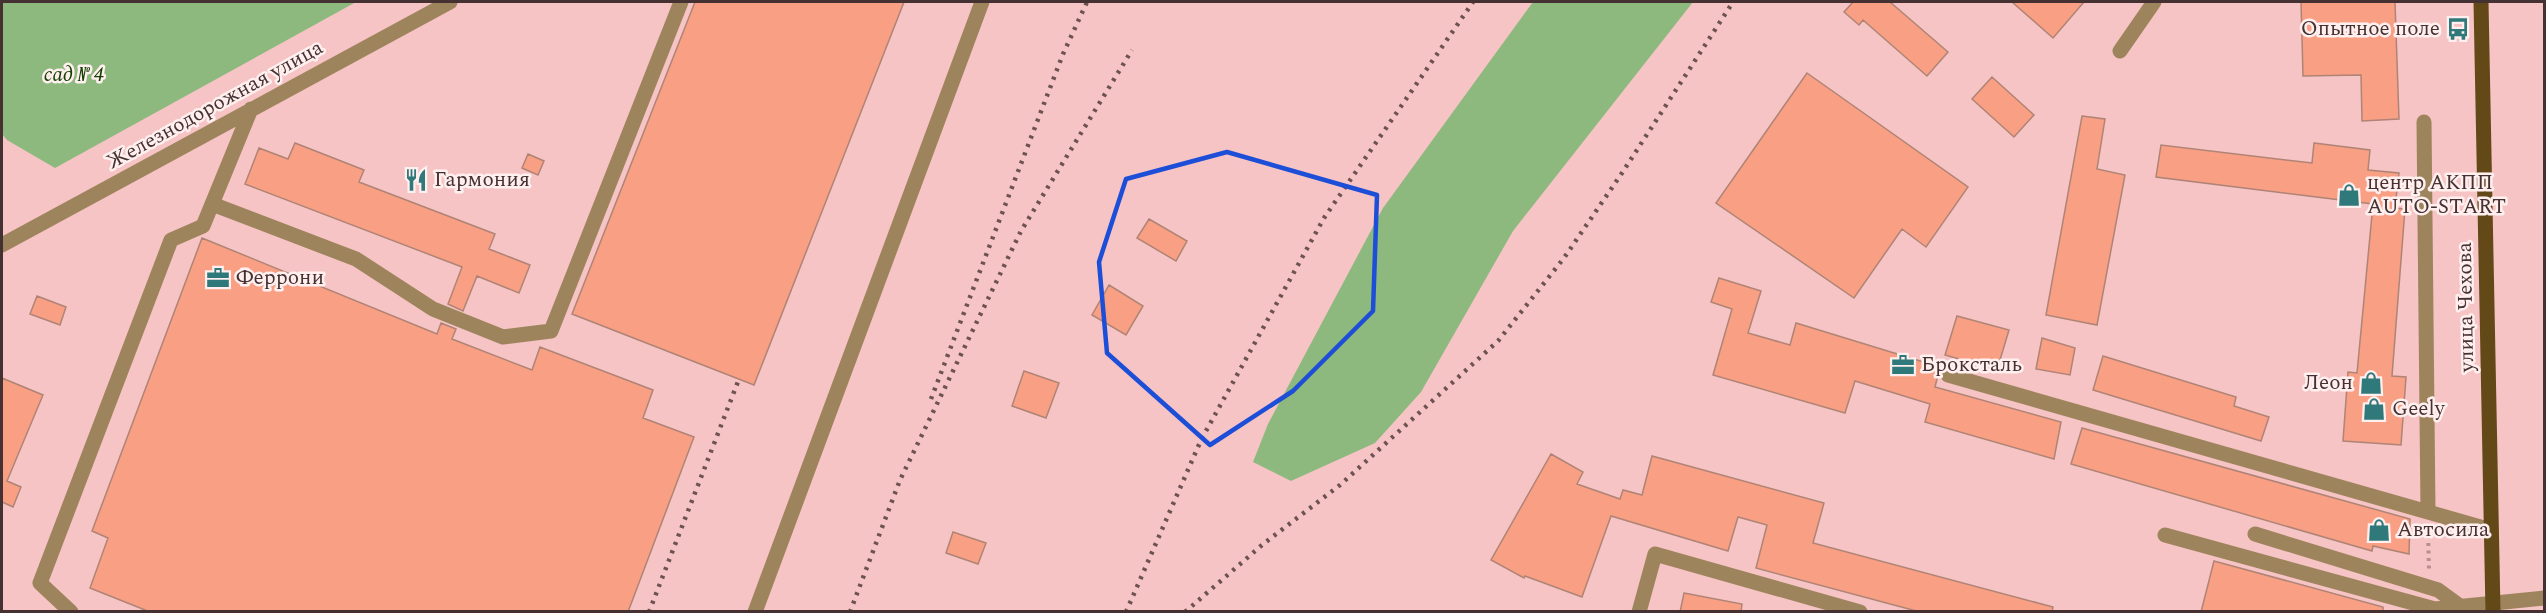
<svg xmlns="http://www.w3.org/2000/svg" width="2546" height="613" font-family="Spectral,serif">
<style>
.green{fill:#8db97f}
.building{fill:#f99f83;stroke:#af8476;stroke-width:1.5}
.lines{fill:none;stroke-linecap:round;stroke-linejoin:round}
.path{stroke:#b78f8f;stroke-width:4;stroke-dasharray:3 4.5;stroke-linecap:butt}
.minor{stroke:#9e845c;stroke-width:15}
.major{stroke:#634818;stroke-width:15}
.rail{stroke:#6d5252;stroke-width:4.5;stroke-dasharray:3 6;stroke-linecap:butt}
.marked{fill:none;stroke:#1d4ed8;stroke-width:4.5;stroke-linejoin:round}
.labels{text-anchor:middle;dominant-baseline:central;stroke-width:5;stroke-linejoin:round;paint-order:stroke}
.poi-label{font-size:21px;fill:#453131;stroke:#ffefee;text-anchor:start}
.park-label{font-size:21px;font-style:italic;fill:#124000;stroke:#ffefee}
.street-label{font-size:21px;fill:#453131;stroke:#ffefee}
</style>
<rect width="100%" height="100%" fill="#f6c4c4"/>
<!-- green -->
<path class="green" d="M2 2H356L55 168 7 140 2 134Z
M1533 2H1693L1513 231 1421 392 1375 443 1291 481 1253 462 1268 424 1383 208Z"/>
<!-- building -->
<path class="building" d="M695 2H904L754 385 572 314Z
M1853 2H1890L1948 52 1927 76 1863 20 1859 25 1844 12Z
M2012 2H2084L2053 38Z
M2301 2H2395L2399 119 2362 121 2361 75 2303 76Z
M1807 73 1968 187 1926 247 1902 229 1854 298 1716 203Z
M1992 77 2034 115 2014 137 1972 99Z
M2082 116 2105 119 2097 169 2125 175 2097 325 2046 315Z
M295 143 364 170 359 182 495 234 489 249 530 265 519 293 477 276 463 311 448 304 462 267 245 184 259 148 288 159Z
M2314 143 2370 150 2368 170 2399 173 2395 208 2405 209 2392 376 2406 377 2401 445 2343 441 2348 372 2357 373 2373 204 2156 177 2161 145 2312 163Z
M528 154 544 161 538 175 522 168Z
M1149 219 1187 241 1176 261 1137 238Z
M202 238 437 334 441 323 456 329 452 339 532 370 540 347 653 390 643 418 694 437 628 612H150L90 588 108 538 92 531Z
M1719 278 1761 291 1748 333 1790 345 1796 323 1940 367 1935 387 2061 422 2054 459 1925 422 1930 404 1855 381 1845 413 1713 375 1732 309 1711 302Z
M1109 285 1143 306 1126 335 1092 315Z
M37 296 66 307 60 325 30 314Z
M1957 316 2009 330 1997 370 1945 355Z
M2042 338 2075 348 2070 375 2036 369Z
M2103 356 2236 397 2234 406 2269 417 2261 441 2093 390Z
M1024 371 1059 383 1046 418 1012 406Z
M2 378 43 395 7 481 21 487 13 507 2 502Z
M2082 428 2410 519 2409 554 2373 546 2372 551 2071 464Z
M1551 454 1583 472 1577 484 1620 499 1623 490 1642 495 1652 456 1824 503 1813 543 2053 607 2052 612H1920L1756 568 1767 525 1738 517 1728 551 1611 516 1582 597 1525 576 1524 578 1491 560Z
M953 532 986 543 978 564 946 553Z
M2214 561 2383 607V612H2201Z
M1684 593 1742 604 1741 612H1680Z"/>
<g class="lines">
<!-- path -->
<path class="path" d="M2428 528 2429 572"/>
<!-- minor -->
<path class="minor" d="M2120 51 2154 2
M2424 122 2428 512
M212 204 356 259 433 309 503 337 551 331 681 2
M2 245 450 2
M1948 375 2491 530
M2255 534 2438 590 2460 606
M2165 535 2435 609 2544 598
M71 612 40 583 171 240 203 226 251 109
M755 612 982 2
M1639 612 1655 554 1860 612"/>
<!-- major -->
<path class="major" d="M2481 2 2493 612"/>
<!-- rail -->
<path class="rail" d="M931 399 1063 54 1087 2
M649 612 739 379
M850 612 900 480 1021 231 1132 50
M1126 612 1201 440 1324 218 1473 2
M1185 612 1262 545 1340 485 1498 341 1564 258 1622 173 1733 2"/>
</g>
<!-- marked area -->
<path class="marked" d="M1227 152 1377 195 1373 311 1293 391 1210 445 1107 353 1099 262 1126 179Z"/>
<!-- icons -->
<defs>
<g id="bus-bare" transform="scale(1.8)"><path d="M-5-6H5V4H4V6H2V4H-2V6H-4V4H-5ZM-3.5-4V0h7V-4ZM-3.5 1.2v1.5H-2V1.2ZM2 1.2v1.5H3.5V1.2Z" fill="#2f797b" stroke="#ffefee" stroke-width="2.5" paint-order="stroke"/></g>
<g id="restaurant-bare" transform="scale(1.8)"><path d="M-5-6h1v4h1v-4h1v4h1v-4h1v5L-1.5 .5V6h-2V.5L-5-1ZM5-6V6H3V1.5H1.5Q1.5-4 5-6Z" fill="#2f797b" stroke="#ffefee" stroke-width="2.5" paint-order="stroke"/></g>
<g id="shop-bare" transform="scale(1.8)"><path d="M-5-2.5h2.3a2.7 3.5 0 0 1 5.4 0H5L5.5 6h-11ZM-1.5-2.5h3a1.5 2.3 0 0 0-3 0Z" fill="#2f797b" stroke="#ffefee" stroke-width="2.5" paint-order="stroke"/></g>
<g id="office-bare" transform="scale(1.8)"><path d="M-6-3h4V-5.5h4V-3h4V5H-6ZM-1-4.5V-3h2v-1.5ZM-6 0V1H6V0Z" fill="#2f797b" stroke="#ffefee" stroke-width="2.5" paint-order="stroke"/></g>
</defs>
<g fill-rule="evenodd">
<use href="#bus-bare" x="2458" y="29"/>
<use href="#restaurant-bare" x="416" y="180"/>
<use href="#shop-bare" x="2349" y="195"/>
<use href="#office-bare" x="218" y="278"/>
<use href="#office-bare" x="1903" y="365"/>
<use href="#shop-bare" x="2371" y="383"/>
<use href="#shop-bare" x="2374" y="409"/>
<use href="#shop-bare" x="2379" y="530"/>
</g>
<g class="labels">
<!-- poi labels -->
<g class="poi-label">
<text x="2440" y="29" text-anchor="end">Опытное поле</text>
<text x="434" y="180">Гармония</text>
<text x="2367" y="183">центр АКПП<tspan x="2367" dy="24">AUTO-START</tspan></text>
<text x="236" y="278">Феррони</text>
<text x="1921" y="365">Броксталь</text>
<text x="2353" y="383" text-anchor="end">Леон</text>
<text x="2392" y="409">Geely</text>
<text x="2397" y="530">Автосила</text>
</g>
<!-- park labels -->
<g class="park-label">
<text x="74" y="75">сад № 4</text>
</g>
<!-- street labels -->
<g class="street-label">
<text transform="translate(215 105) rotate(-29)">Железнодорожная улица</text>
<text transform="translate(2466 307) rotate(-91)">улица Чехова</text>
</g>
</g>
<!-- border -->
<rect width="2546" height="613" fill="none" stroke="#453131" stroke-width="6"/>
</svg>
